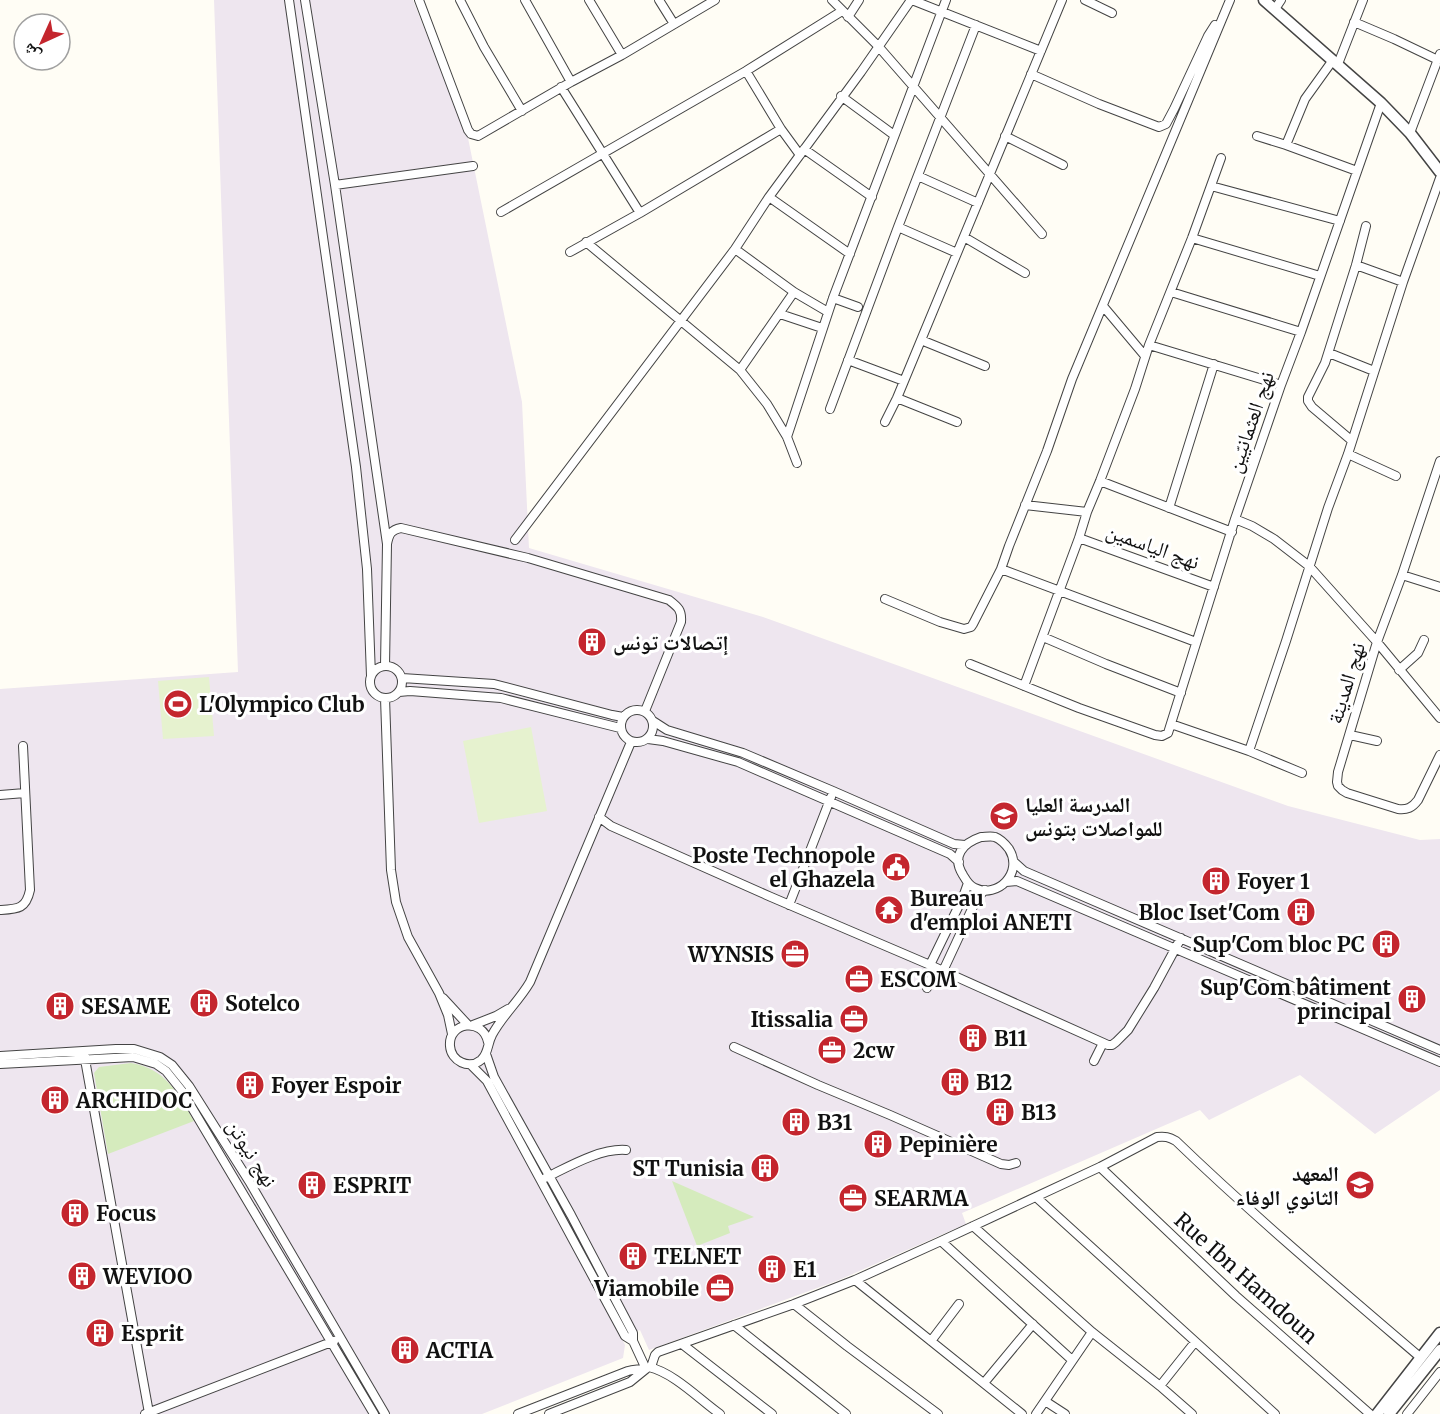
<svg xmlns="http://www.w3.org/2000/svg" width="1440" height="1414" font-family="Merriweather,'Noto Naskh Arabic',serif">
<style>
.industrial{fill:#eee6ef}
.green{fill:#d5ebbd}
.pitch{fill:#e6f2cf}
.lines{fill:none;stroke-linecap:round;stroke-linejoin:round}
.minor-casing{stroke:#444;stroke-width:10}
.tertiary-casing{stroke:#444;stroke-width:13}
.minor{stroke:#fff;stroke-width:8}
.tertiary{stroke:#fff;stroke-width:10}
.labels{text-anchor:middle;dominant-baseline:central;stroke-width:6;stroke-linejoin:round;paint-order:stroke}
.street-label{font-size:21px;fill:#111;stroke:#fff}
.poi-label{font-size:21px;font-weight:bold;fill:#111;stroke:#fff;text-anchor:start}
</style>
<rect width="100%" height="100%" fill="#fffdf5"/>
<!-- industrial -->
<path class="industrial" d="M214 0H413L468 138 522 402 529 548 763 617 1288 806 1420 840 1440 839V1090L1375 1134 1300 1075 1209 1120 1200 1110 962 1213 966 1224 839 1280 649 1350 640 1330 621 1337 625 1345 623 1358 482 1414H0V689L238 672Z"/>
<!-- green -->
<path class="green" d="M131 1063C166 1069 177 1092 194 1121L108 1154 94 1073 99 1067Z
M672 1181 754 1217 728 1226 730 1233 697 1246Z"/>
<!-- pitch -->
<path class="pitch" d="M209 677 214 736 163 739 158 681Z
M531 727 547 811 479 823 463 741Z"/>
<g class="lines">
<!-- minor casing -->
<g class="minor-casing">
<path id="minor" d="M289 0 356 467 367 569 371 676
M305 0 335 185 387 544
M419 0 468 130 471 134 478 136 571 82 622 55 715 0
M460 0 484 47 522 111
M525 0 571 82
M589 0 622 55
M659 0 674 24
M832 0 878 46 1042 234
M912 0 1041 51
M1085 0 1112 13
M1275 9 1281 0
M848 17 859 0
M1354 22 1394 39 1438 60
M1338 64 1363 0
M746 71 781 129 800 155
M1031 74 1099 104 1159 127 1166 124 1174 109 1208 36 1215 25
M561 87 640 213
M841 96 894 135
M1410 133 1440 54
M1005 136 1063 165
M1257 136 1286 145 1357 171
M1286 145 1305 99 1333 60
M804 149 872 197
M918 176 978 203
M335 185 473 166
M1211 186 1340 221
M769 197 850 254
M501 212 746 71 842 11
M898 227 957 253
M964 237 1025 273
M1192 238 1320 276
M586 242 740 370 767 404 787 437 797 463
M735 249 794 292 828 312
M570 252 640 213 781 129
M1356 265 1403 282
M1171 292 1301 332
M833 298 858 307
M1103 306 1145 356
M780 314 822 328
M921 340 985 366
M1149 345 1281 385
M1329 353 1374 371
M848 360 904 381
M740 370 794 292
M897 398 957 422
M830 409 898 227 976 25
M885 422 897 398 1062 0
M787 437 833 298 946 0
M1351 440 1312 407 1308 401V397L1325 363 1356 265 1366 226
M1348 454 1396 476
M1440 461 1402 575 1377 642 1338 772 1337 782 1338 786 1342 790 1347 793 1398 809C1407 810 1412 808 1418 800L1440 755
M1100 481 1232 532
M1025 505 1087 512
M1169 508 1214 364
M1235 519 1252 526 1274 539 1309 566 1377 642 1440 718
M1079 538 1214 587
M515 540 735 249 769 197 861 72 911 0
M1402 575 1440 587
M885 599 940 622 964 629 971 627 973 624 1001 569
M1043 637 1106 664 1181 693
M1196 642 1001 569 1009 546 1047 451 1072 379 1230 0
M970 664 1079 708 1155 735 1162 736 1168 733 1235 519 1281 385 1301 332 1381 103
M385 666 387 544C389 534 391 530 401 528L528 558 669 600C678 607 682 610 681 622L645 711
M370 682a16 16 0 1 1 32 0a16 16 0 1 1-32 0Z
M1399 670 1418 653 1424 640
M402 678 494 684 612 715 623 717
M1024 686 1079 538 1087 512 1100 481 1135 389 1149 345 1192 238 1221 158
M399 692 410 691 501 698 620 728
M385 698 391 870 396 902 408 937 439 993 448 1015 452 1034
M621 726a16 16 0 1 1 32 0a16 16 0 1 1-32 0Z
M653 721 667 730 743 753 833 791 954 844 965 845
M1171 724 1249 751 1302 773
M1350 735 1377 741
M648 739 663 741 738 762 950 854 959 862
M1249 751 1286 641 1328 508 1348 454 1403 282 1440 178
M0 795 25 793
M599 817 611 826 771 897 930 965 1108 1045H1112L1116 1042 1128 1030 1154 988 1181 938
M981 837C985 837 991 836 995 837 1000 839 1006 845 1009 849 1024 873 997 899 975 888 969 886 966 880 963 875 951 856 963 843 981 837Z
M1014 862 1024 871 1440 1050
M1006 882 1017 881 1440 1062
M789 905 831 797
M0 910C18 909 26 909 30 890L23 746
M930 965 963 897 968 883
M943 971 977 898 985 890
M927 988 936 968
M443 998 468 1025
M473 1025 496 1016 508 1009
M488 1042C483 1017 448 1022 450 1046 451 1061 469 1070 481 1060 489 1053 487 1044 492 1035 502 1016 519 1001 530 982L631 742
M734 1047 818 1085 890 1115 1001 1164 1009 1165 1016 1163
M84 1054 149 1413
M486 1054 494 1077 571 1215 633 1333V1341L646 1369
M0 1056 116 1049H134L160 1057 172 1065 189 1086 249 1181 385 1414
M1094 1061 1103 1043
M0 1064 133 1057 156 1064 166 1071 182 1091 374 1414
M471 1065 487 1081 625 1336 633 1341
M1100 1167 1236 1296 1370 1414
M545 1178C568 1167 600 1148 626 1150
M1036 1197 1275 1414
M973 1226 1092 1332 1160 1386 1192 1414
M941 1241 1072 1360
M855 1280 1022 1414
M794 1304 847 1346 938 1414
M734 1325 846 1414
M931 1341 959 1304
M682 1344 772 1414
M651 1367 655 1355 658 1352 794 1304 855 1280 941 1241 1100 1167 1157 1137C1165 1136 1169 1137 1176 1141 1255 1217 1338 1287 1421 1358
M984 1383 1033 1324
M1160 1386 1195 1342
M1045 1401 1065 1414
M145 1414 334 1341
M518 1414 628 1371C635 1369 643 1370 649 1367 674 1373 699 1399 720 1414
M549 1414 630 1382 646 1369
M1036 1414 1092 1332
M1407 1414 1440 1372"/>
</g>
<!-- tertiary casing -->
<g class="tertiary-casing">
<path id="tertiary" d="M1264 0 1381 103 1410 133 1440 172
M1377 1414 1440 1333
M1389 1414 1440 1350"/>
</g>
<!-- minor -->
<use href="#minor" class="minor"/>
<!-- tertiary -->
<use href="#tertiary" class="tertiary"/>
</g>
<!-- icons -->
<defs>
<g id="building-disc" transform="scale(1.5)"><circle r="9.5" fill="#c4262e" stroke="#fff"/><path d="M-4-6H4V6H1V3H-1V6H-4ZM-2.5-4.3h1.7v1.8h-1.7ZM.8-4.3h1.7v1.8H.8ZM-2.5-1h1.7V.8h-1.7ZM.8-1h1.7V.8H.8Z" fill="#fff"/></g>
<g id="stadium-disc" transform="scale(1.5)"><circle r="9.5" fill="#c4262e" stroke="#fff"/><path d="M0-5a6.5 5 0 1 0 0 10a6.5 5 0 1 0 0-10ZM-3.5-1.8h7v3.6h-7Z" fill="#fff"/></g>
<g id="school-disc" transform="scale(1.5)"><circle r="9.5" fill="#c4262e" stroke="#fff"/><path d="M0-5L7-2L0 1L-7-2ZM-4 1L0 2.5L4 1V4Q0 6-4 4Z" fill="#fff"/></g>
<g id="civic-disc" transform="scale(1.5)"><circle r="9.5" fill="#c4262e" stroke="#fff"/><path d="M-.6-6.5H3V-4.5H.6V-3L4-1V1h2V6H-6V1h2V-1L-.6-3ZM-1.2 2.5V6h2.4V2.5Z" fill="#fff"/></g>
<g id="temple-disc" transform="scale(1.5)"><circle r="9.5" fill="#c4262e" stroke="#fff"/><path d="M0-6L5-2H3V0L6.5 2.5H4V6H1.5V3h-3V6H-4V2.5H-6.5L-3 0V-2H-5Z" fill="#fff"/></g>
<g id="office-disc" transform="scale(1.5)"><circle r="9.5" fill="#c4262e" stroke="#fff"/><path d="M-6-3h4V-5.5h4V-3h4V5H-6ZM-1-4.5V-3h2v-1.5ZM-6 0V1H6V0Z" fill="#fff"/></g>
</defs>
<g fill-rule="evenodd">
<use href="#building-disc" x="592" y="642"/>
<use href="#stadium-disc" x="178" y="704"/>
<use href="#school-disc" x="1004" y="816"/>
<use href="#civic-disc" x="896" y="867"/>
<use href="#building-disc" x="1216" y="881"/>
<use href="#temple-disc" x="889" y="910"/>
<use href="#building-disc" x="1301" y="912"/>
<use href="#building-disc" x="1386" y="944"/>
<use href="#office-disc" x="795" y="954"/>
<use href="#office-disc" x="859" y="979"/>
<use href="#building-disc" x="1412" y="999"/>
<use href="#building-disc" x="204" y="1003"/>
<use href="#building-disc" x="60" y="1006"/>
<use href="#office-disc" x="854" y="1019"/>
<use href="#building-disc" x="973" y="1038"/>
<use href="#office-disc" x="832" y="1050"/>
<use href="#building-disc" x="955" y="1082"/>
<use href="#building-disc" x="250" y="1085"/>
<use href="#building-disc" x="55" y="1100"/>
<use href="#building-disc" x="1000" y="1112"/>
<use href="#building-disc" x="796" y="1122"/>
<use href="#building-disc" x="878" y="1144"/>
<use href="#building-disc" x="765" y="1168"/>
<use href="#building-disc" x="312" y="1185"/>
<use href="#school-disc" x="1360" y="1185"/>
<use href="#office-disc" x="853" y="1198"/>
<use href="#building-disc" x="75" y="1213"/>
<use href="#building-disc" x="633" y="1256"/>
<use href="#building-disc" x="772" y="1269"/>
<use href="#building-disc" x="82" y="1276"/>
<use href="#office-disc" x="720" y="1288"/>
<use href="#building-disc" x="100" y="1333"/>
<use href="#building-disc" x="405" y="1350"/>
</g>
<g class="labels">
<!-- street labels -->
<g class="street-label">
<text transform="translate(1250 422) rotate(-71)">نهج العثمانيّين</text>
<text transform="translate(1153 546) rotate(20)">نهج الياسمين</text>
<text transform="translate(1346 683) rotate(-73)">نهج المدينة</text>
<text transform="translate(252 1153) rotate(58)">نهج نيوتن</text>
<text transform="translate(1246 1278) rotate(42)">Rue Ibn Hamdoun</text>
</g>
<!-- poi labels -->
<g class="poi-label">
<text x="613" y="642">إتصالات تونس</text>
<text x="199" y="704">L'Olympico Club</text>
<text x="1025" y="804">المدرسة العليا<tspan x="1025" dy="24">للمواصلات بتونس</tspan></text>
<text x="875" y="855" text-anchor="end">Poste Technopole<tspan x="875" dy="24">el Ghazela</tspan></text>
<text x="1237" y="881">Foyer 1</text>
<text x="910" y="898">Bureau<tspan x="910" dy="24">d'emploi ANETI</tspan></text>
<text x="1280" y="912" text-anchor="end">Bloc Iset'Com</text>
<text x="1365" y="944" text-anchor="end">Sup'Com bloc PC</text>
<text x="774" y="954" text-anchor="end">WYNSIS</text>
<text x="880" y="979">ESCOM</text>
<text x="1391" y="987" text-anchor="end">Sup'Com bâtiment<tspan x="1391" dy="24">principal</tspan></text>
<text x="225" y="1003">Sotelco</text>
<text x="81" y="1006">SESAME</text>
<text x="833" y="1019" text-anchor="end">Itissalia</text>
<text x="994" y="1038">B11</text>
<text x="853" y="1050">2cw</text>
<text x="976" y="1082">B12</text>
<text x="271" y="1085">Foyer Espoir</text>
<text x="76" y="1100">ARCHIDOC</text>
<text x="1021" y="1112">B13</text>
<text x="817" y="1122">B31</text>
<text x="899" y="1144">Pepinière</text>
<text x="744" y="1168" text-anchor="end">ST Tunisia</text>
<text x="1339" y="1173" text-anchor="end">المعهد<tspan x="1339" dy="24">الثانوي الوفاء</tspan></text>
<text x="333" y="1185">ESPRIT</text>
<text x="874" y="1198">SEARMA</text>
<text x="96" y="1213">Focus</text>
<text x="654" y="1256">TELNET</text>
<text x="793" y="1269">E1</text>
<text x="103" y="1276">WEVIOO</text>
<text x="699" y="1288" text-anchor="end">Viamobile</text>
<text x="121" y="1333">Esprit</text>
<text x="426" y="1350">ACTIA</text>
</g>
</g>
<!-- north arrow -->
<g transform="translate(42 42) rotate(225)"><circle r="28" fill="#ffffff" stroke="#a0a0a0" stroke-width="1.5"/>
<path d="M0-4.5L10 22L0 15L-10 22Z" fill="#c4262e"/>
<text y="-9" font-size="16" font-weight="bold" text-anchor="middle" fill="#111111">ش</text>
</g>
</svg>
